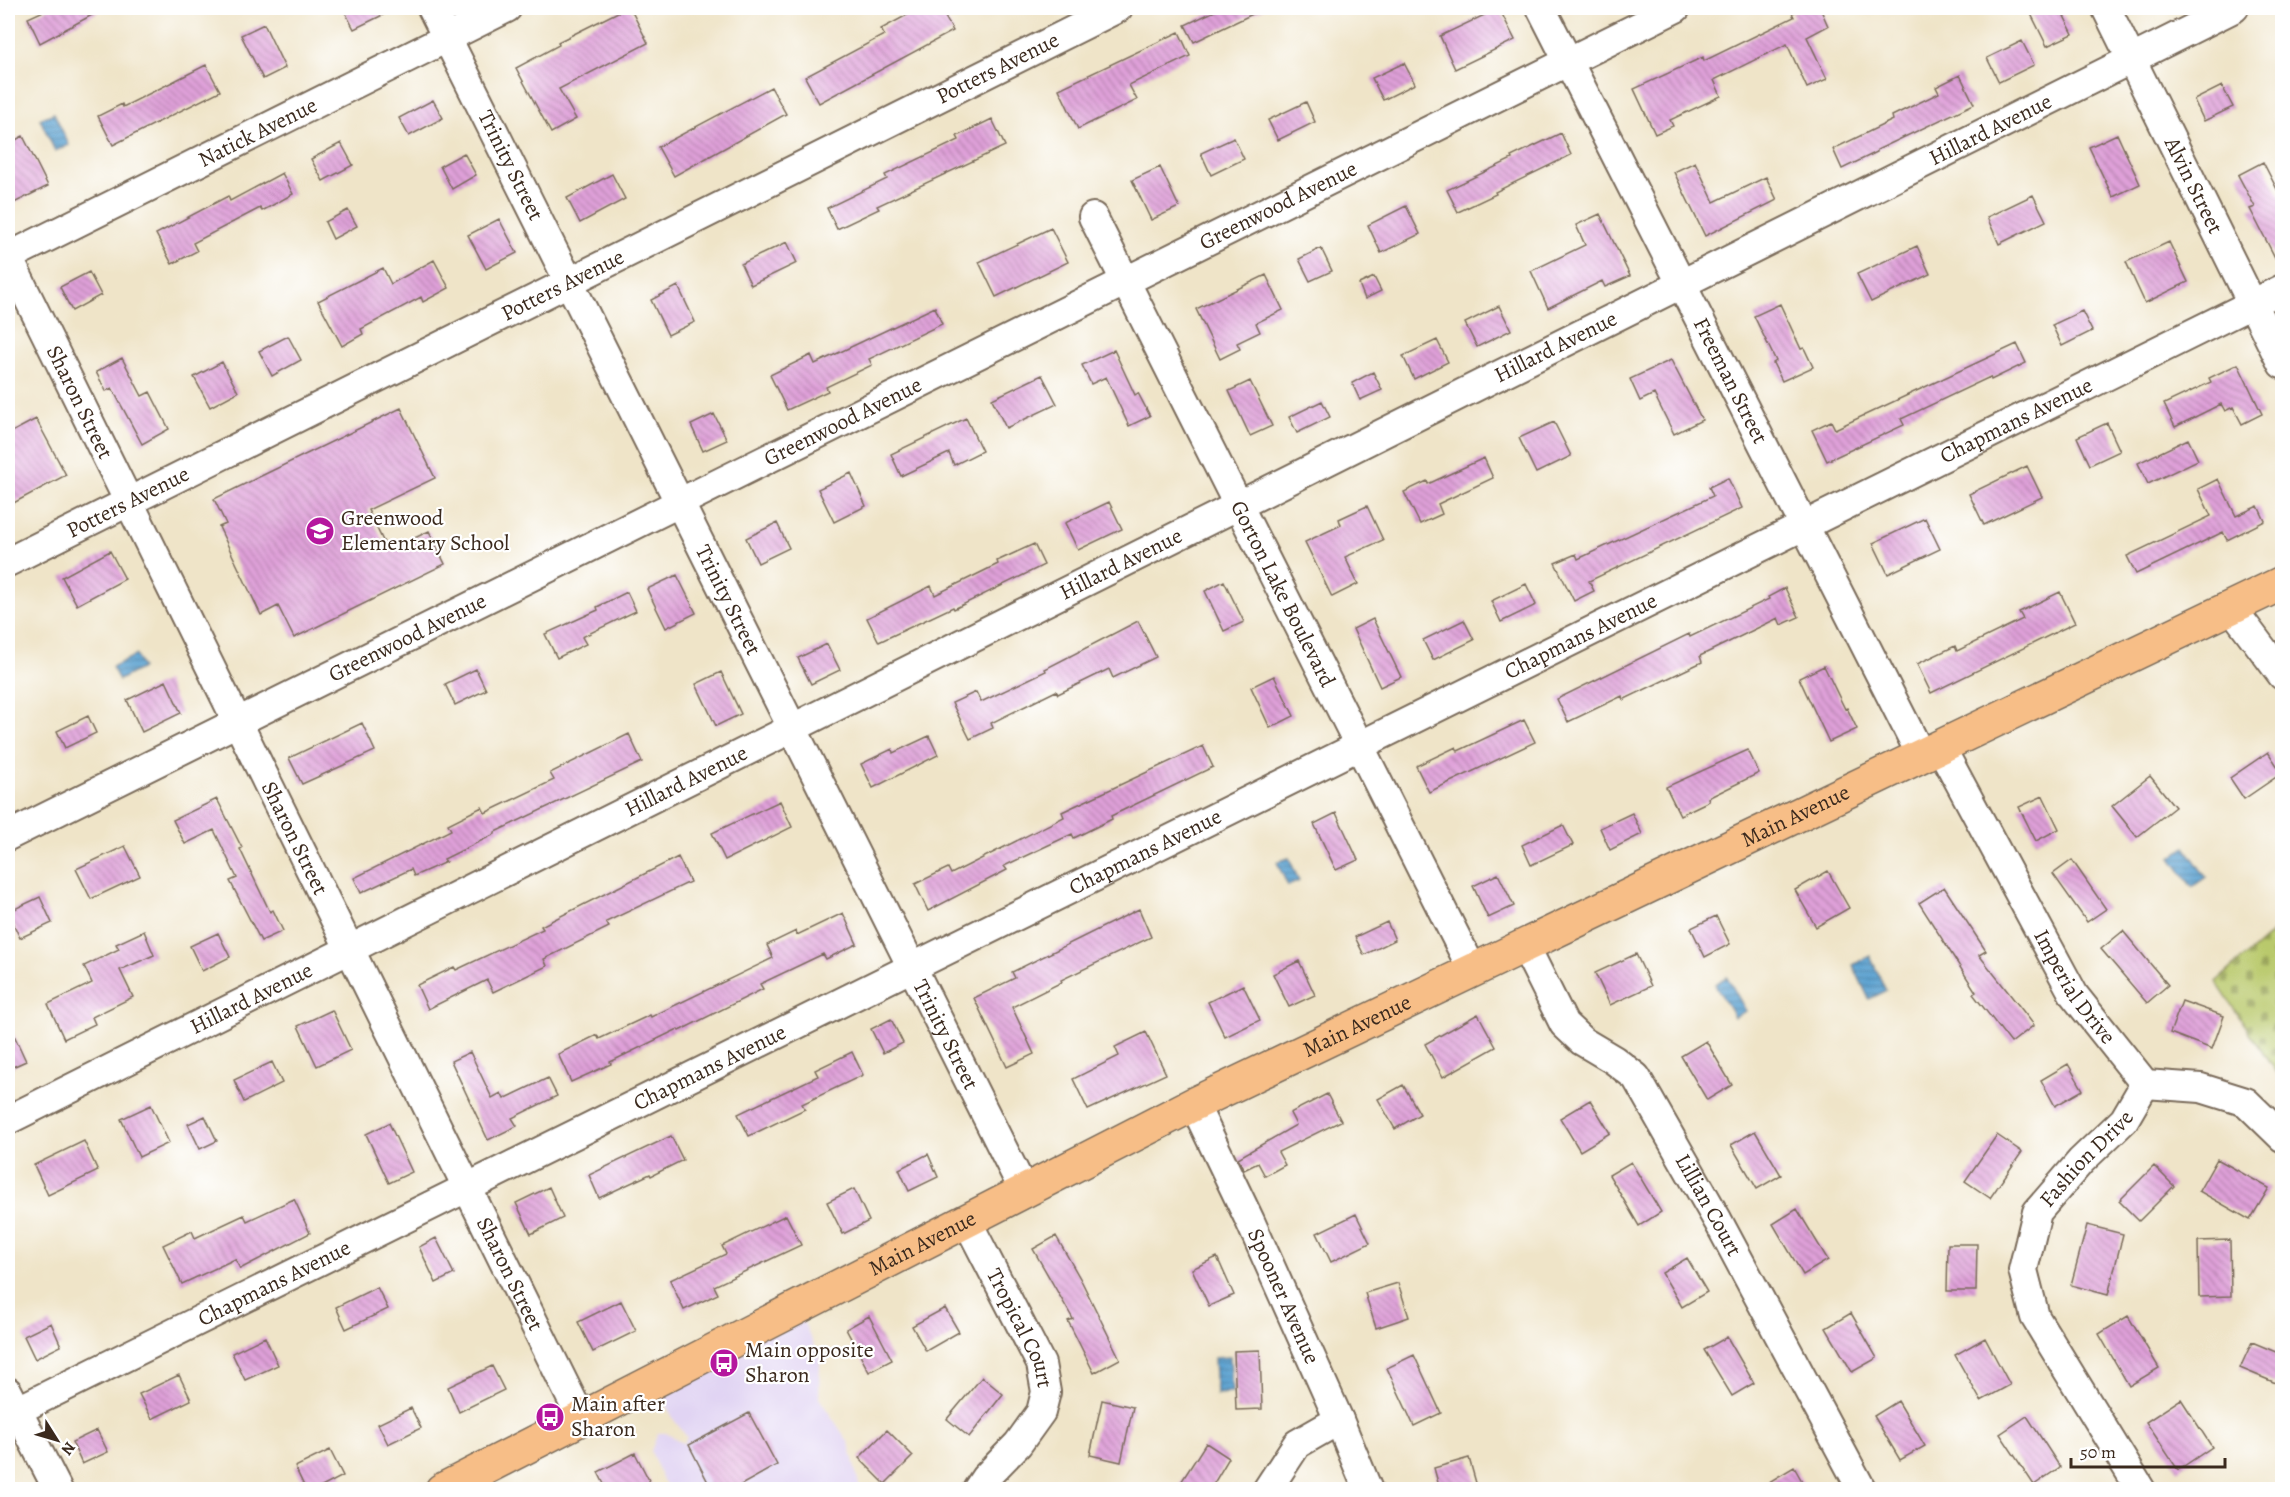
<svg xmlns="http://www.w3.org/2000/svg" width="2290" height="1497" font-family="Alegreya,serif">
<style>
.built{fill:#e1d4f3}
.cemetery{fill:url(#cemetery-stones);stroke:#7a7a45;stroke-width:1.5}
.water{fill:url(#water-rules);stroke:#4a6677;stroke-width:1.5}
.building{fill:url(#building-back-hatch)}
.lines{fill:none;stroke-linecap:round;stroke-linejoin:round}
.minor-casing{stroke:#7a6b5a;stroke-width:32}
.major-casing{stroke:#7a6b5a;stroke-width:36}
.minor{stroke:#fff;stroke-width:28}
.major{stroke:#f7be87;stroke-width:33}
.labels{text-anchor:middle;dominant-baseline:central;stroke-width:4.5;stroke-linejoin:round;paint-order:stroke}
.street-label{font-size:22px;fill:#3b2a1e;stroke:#fff}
.poi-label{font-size:22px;fill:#3b2a1e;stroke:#fff;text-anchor:start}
</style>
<defs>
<pattern id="cemetery-stones" width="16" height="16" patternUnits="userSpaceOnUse" patternTransform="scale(1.5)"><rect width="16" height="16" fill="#b9c96c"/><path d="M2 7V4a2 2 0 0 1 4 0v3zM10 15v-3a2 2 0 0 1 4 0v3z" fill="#98a358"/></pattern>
<pattern id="water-rules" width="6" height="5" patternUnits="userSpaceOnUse" patternTransform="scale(1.5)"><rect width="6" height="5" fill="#5aa1d0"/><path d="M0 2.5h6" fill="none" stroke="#4c83a8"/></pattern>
<pattern id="building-back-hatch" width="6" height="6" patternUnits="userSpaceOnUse" patternTransform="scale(1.5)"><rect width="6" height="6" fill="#dfa0d9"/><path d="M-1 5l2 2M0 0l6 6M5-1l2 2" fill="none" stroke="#b683af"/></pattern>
</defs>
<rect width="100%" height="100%" fill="#fff"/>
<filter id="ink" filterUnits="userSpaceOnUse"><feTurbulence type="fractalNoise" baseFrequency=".0167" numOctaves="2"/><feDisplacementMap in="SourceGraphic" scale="12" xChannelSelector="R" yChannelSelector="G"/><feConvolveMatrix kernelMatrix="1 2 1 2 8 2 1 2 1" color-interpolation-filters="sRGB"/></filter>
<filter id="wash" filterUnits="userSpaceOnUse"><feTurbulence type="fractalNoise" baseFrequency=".008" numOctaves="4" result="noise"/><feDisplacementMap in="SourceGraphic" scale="24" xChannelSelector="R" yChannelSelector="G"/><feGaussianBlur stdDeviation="1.35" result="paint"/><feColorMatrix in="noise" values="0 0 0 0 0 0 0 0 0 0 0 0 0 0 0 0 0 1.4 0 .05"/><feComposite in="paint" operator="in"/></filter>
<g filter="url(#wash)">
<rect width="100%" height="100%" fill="#efe4c8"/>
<!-- built -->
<path class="built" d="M797 1308 820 1358 819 1398 849 1443 860 1489 683 1490 682 1487 669 1488 662 1479 651 1451 658 1433H666L684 1444 687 1437 674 1420 653 1380Z"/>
<!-- cemetery -->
<path class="cemetery" d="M2282 924V1080L2216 982Z"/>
<!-- water -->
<path class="water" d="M54 113 69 145 55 151 40 119Z
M136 655 142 668 119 680 112 667Z
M2185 847 2206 877 2192 887 2171 858Z
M1289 858 1299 881 1288 886 1277 862Z
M1870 956 1886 991 1869 999 1853 965Z
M1727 977 1746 1011 1734 1017 1715 984Z
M1230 1357 1232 1393 1216 1394 1214 1358Z"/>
<g id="blocks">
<!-- building -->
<path class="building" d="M50 8H105L40 43 28 18Z
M343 8H397L354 29Z
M626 8H630L648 43 559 89 576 119 551 133 516 68 559 45 558 42Z
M920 8H940L953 31 819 103 805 77 884 35 881 29Z
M1221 8H1265L1194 42 1185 25Z
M1499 8 1515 40 1455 69 1440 36Z
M1803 8H1820L1828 26 1807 37 1827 79 1807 88 1787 44 1714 80 1721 96 1670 120 1673 126 1655 134 1634 89 1703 57 1704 61 1794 17 1792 13Z
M2028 8H2060L2073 34 2047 46Z
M264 24 285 68 263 79 241 35Z
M1179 32 1190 56 1129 85 1137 100 1078 129 1059 89Z
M2022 41 2034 65 1999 82 1987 58Z
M1404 63 1415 84 1383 100 1372 78Z
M206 65 220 91 113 145 98 116 122 104 123 107Z
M1960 75 1974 104 1877 150V152L1842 169 1833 149 1893 120 1892 116 1939 93 1936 87Z
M2222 86 2233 107 2204 121 2194 100Z
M771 87 786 114 674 176 658 147Z
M433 100 443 118 409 136 399 118Z
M1306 102 1315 122 1278 140 1268 120Z
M992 119 1005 146 877 206 879 209 837 229 827 208 887 179 885 175 959 140 957 136Z
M1561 133 1571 155 1495 192 1496 194 1458 212 1447 190 1512 159 1511 157Z
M2117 134 2140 184 2113 197 2089 147Z
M23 136 48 186 14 203 8 190V144Z
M1234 138 1244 159 1211 175 1201 153Z
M341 143 353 165 323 181 311 159Z
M464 153 476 175 452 189 440 166Z
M1695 162 1714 202 1766 177 1777 200 1705 236 1674 172Z
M2263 162 2283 201V273L2250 209 2255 207 2238 175Z
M1160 167 1179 207 1151 220 1132 180Z
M282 173 293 194 262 211 260 208 193 243 197 251 172 264 156 234 228 196 230 201Z
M612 174 625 199 580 223 567 198Z
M2033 195 2046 221 1999 244 1987 217Z
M1406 206 1420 234 1381 253 1368 225Z
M348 210 357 226 333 239 325 222Z
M1600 214 1630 276 1605 287 1602 281 1548 308 1531 271 1585 245 1576 225Z
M499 219 517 253 486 269 468 235Z
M1051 228 1068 262 996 297 979 262Z
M787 242 797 263 751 285 741 264Z
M2169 242 2188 282 2145 303 2126 262Z
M1917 246 1930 274 1871 302 1857 274Z
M1321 248 1332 271 1310 281 1299 259Z
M434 260 449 288 423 302 421 297 361 329 363 334 342 346 318 301 383 268 391 284Z
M89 272 101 295 72 311 60 287Z
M1266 275 1283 310 1256 323 1260 332 1237 343 1240 349 1220 359 1196 309Z
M1374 277 1381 291 1365 299 1359 284Z
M678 286 695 322 668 335 651 300Z
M1780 304 1801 349 1804 348 1813 367 1782 381 1773 363 1776 361 1754 316Z
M1499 306 1511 330 1477 347 1465 323Z
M935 307 942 324 869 359 872 365 826 387 828 391 787 410 770 375 811 355 815 364Z
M2082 311 2092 331 2062 346 2052 325Z
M288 336 301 360 272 376 259 351Z
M1437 340 1448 362 1414 379 1403 356Z
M2017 344 2026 363 1991 380 1990 377 1901 419 1904 425 1827 461 1812 430 1831 421 1835 429Z
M1114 350 1135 395 1138 393 1150 416 1129 426 1106 377 1091 384 1082 365Z
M122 358 142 396 150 392 169 429 142 444 112 388 106 391 96 372Z
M1671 360 1702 420 1674 434 1654 394 1640 401 1630 379Z
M222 362 238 392 210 407 194 377Z
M2238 364 2262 414 2242 424 2233 407 2225 411 2221 404 2175 427 2164 404 2211 382 2209 378Z
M1373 372 1382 390 1360 400 1352 383Z
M1042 375 1057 404 1006 428 992 399Z
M1250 381 1272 426 1250 436 1229 391Z
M1322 401 1330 417 1297 433 1289 417Z
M401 408 435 478 368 510 388 551 429 531 445 564 294 638 278 606 261 615 219 527 226 524 214 499Z
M714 414 727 440 703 451 691 425Z
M966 418 982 451 954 465 949 453 901 476 891 454Z
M36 419 66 475 8 506V434Z
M1554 422 1571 456 1536 473 1519 438Z
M2107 423 2120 451 2090 465 2077 437Z
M2188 439 2198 460 2148 484 2138 463Z
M1484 458 1493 478 1438 504 1442 514 1420 524 1404 492 1427 481 1428 484Z
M2027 466 2042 497 1984 525 1969 494Z
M851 473 866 506 834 522 818 489Z
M1728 478 1742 508 1589 581 1594 591 1574 601 1555 563 1576 554 1578 559 1713 496 1709 487Z
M2218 479 2236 516 2258 506 2265 521 2227 540 2223 532 2136 574 2127 556 2211 516 2198 489Z
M1109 502 1122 529 1078 550 1065 523Z
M1367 506 1383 540 1345 557 1358 584 1332 597 1305 542 1341 525 1339 519Z
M1925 518 1940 549 1888 574 1873 543Z
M777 523 789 548 758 563 746 538Z
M1034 544 1044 565 954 609 953 607 879 642 867 618 931 586 935 595 998 564 997 561Z
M110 551 125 579 77 605 62 577Z
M677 575 696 613 666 628 647 589Z
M1224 581 1244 622 1224 631 1205 591Z
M1526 584 1536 605 1501 622 1491 601Z
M1785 588 1799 617 1781 625 1778 618 1700 656 1702 662 1623 700 1622 696 1568 722 1557 699 1689 634 1690 637 1769 599 1768 597Z
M627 592 636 611 582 637 586 644 557 658 545 634 598 610 597 607Z
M2060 592 2075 623 1931 693 1917 664 1955 646 1957 651 2023 619 2019 612Z
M1373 619 1401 677 1380 687 1353 629Z
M1464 620 1474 640 1433 660 1423 640Z
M1138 621 1156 657 1113 678 1109 669 1058 694 1056 691 991 723 993 728 970 739 952 703 976 692 981 702 1046 671 1045 669Z
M827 644 840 670 811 684 798 658Z
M1824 666 1845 709 1847 708 1857 729 1829 742 1799 678Z
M476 669 486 690 455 705 445 684Z
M721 672 741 714 716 726 696 684Z
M1274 676 1294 716 1270 728 1251 687Z
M166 681 181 713 142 732 127 700Z
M88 716 96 733 65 748 57 731Z
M1524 720 1535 742 1429 792 1416 766 1456 747 1458 751Z
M362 723 375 751 302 784 289 758Z
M629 734 642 762 495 832V834L444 859 446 862 414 876 411 869 361 893 354 878 451 830 448 824 482 807 485 813 554 780 550 773Z
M929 736 938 755 873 788 861 764 892 749 893 753Z
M1203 746 1213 767 1111 816 1112 819 1074 838 1072 834 1004 866 1007 870 928 911 915 884 948 868 951 874 1064 817 1062 812Z
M1748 750 1759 773 1708 798 1709 801 1680 815 1666 787Z
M2268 752 2282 773 2244 799 2230 778Z
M2150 776 2175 807 2137 837 2112 806Z
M2043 796 2059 829 2036 841 2019 807Z
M217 799 242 848 240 849 270 912 273 910 283 931 261 941 230 881 237 878 214 830 185 844 173 820Z
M780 801 792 827 725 860 712 833Z
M1336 813 1358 860 1336 870 1314 824Z
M1632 813 1642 834 1610 850 1600 828Z
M1563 825 1573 845 1531 865 1522 845Z
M125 846 140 876 91 899 76 869Z
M678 857 690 882 606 922 609 927 544 959 547 966 493 992 487 980 428 1009 417 985 454 967 456 970 543 929 541 926Z
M2072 860 2106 909 2087 922 2053 874Z
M1828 871 1849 908 1816 927 1795 890Z
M1498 874 1514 906 1488 918 1473 886Z
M1944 887 1986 951 1979 955 2034 1025 2011 1043 1973 994 1976 992 1919 903Z
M40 897 52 923 20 938 8 912Z
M1139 909 1151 937 1061 980 1062 982 1012 1007 1034 1054 1007 1067 974 998 1015 978 1012 972Z
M843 913 857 944 826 959 823 954 760 984 763 989 679 1031 678 1029 610 1062 611 1064 571 1082 558 1054 597 1035 599 1039 650 1015 651 1017 773 958 767 945 796 931 797 935Z
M1716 916 1730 944 1705 957 1691 928Z
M1387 922 1395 940 1364 955 1355 937Z
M144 931 154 955 120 970 133 997 92 1017 95 1024 64 1039 48 1004 92 983 84 966 119 949 116 944Z
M2123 931 2168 985 2147 1003 2101 949Z
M218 933 230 957 202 971 190 946Z
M1636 954 1651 986 1610 1005 1595 973Z
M1299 961 1315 995 1289 1007 1273 974Z
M1243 985 1260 1020 1225 1037 1208 1002Z
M2182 1001 2224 1016 2212 1049 2170 1033Z
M332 1010 351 1050 317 1066 298 1026Z
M1478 1014 1496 1047 1443 1077 1425 1044Z
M891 1019 903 1043 883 1053 871 1029Z
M8 1022 26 1061 8 1069Z
M1146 1032 1166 1074 1088 1110 1073 1079 1119 1056 1115 1047Z
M1706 1041 1732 1085 1707 1100 1681 1056Z
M470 1052 492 1098 501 1093 504 1099 548 1078 557 1096 512 1118 517 1126 488 1140 451 1061Z
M852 1052 863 1075 802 1104 805 1109 749 1136 738 1114 818 1076 815 1070Z
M272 1062 282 1083 244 1102 234 1080Z
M2068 1064 2083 1090 2055 1106 2041 1080Z
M1403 1085 1420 1114 1395 1129 1378 1099Z
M1327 1094 1341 1121 1278 1152 1285 1165 1265 1176 1258 1163 1244 1170 1238 1158 1296 1125 1290 1113Z
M1590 1100 1610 1133 1580 1151 1560 1118Z
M151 1105 169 1143 139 1157 121 1119Z
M205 1116 217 1141 200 1149 188 1124Z
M389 1123 412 1172 389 1183 366 1134Z
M1755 1131 1781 1175 1757 1189 1731 1145Z
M1997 1135 2022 1152 1990 1198 1965 1181Z
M671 1136 683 1160 651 1176 650 1174 599 1198 589 1175Z
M84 1141 98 1171 48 1195 34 1165Z
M928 1154 938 1177 909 1191 899 1169Z
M2217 1159 2269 1188 2250 1220 2199 1191Z
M1631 1162 1661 1212 1639 1226 1609 1175Z
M2154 1166 2174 1186 2139 1221 2119 1201Z
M549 1187 563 1218 531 1234 516 1203Z
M854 1189 869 1221 843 1234 827 1202Z
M294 1199 310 1233 240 1269 235 1259 182 1284 163 1245 192 1231 195 1238 244 1215 247 1221Z
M1797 1209 1828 1260 1803 1275 1773 1224Z
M1356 1214 1370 1243 1331 1262 1317 1233Z
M786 1215 801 1245 714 1286 718 1294 684 1310 670 1280 726 1254 722 1246Z
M2087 1225 2123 1234 2108 1295 2071 1285Z
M1056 1236 1081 1280 1120 1359 1094 1373 1068 1321 1073 1319 1033 1249Z
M436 1238 454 1274 436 1283 419 1247Z
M2230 1240 2231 1296 2199 1297 2198 1241Z
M1948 1244H1977L1976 1291H1947Z
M1217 1257 1234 1295 1209 1306 1192 1269Z
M1687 1258 1707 1292 1682 1307 1662 1273Z
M1398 1283 1409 1317 1376 1328 1365 1293Z
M377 1287 388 1309 346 1329 336 1307Z
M621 1301 636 1331 593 1352 578 1322Z
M945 1308 959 1332 926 1351 912 1326Z
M1851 1313 1877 1358 1852 1372 1826 1328Z
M869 1316 892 1360 869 1372 846 1329Z
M2128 1316 2159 1368 2129 1386 2099 1334Z
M51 1323 61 1346 35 1359 24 1336Z
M265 1337 278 1365 245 1380 232 1353Z
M1727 1337 1754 1383 1732 1396 1704 1350Z
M1985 1338 2010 1385 1981 1401 1955 1355Z
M2252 1342 2283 1355V1386L2240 1368Z
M1260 1350 1262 1409 1236 1410 1234 1351Z
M1414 1355 1441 1413 1414 1426 1387 1368Z
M492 1366 504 1390 459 1412 448 1387Z
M179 1375 191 1400 152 1419 139 1394Z
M982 1377 1003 1394 969 1437 947 1419Z
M2181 1399 2212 1447 2178 1470 2146 1422Z
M1102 1400 1133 1407 1121 1462 1090 1455Z
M1898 1401 1925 1446 1900 1460 1874 1416Z
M411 1408 421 1428 388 1444 378 1424Z
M749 1413 777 1465 732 1490H712L689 1445Z
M2027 1416 2060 1467 2034 1485 2000 1434Z
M97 1430 108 1452 82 1464 72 1442Z
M887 1430 913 1456 885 1484 859 1458Z
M1206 1443 1229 1458 1210 1490H1176Z
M330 1450 343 1476 316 1490H306L295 1467Z
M635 1453 654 1490H607L598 1472Z
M1469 1458 1478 1490H1440L1434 1468Z
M1794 1467 1807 1490H1756Z"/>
</g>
</g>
<g filter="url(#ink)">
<use href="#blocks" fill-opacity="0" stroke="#7a6b5a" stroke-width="1.5"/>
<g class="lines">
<!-- minor casing -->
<g class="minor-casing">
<g id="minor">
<path id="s1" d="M432 8 1024 1191"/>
<path id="s2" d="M1541 8 1921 755"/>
<path id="s3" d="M2106 8 2282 364"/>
<path id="s4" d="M1093 217 1473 971"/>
<path id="s5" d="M8 257 581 1418"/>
<path id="s6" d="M8 257 507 8"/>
<path id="s7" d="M8 562 1118 8"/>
<path d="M2231 607 2282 675"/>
<path id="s8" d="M1940 746 2074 995 2145 1084 2201 1088 2246 1102 2282 1137"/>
<path id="s9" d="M8 836 1676 8"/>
<path id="s10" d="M1525 946 1564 1024 1582 1041 1614 1060 1636 1077 1718 1221 1862 1490"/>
<path id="s11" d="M1194 1104 1250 1221 1339 1420 1368 1490"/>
<path id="s12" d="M8 1120 2234 8"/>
<path id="s13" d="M967 1221 1041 1364 1046 1392 1041 1412 1018 1444 985 1478 977 1490"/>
<path d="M8 1392 58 1490"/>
<path id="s14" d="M8 1415 2282 289"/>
<path d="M1267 1490 1297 1444 1339 1420"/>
<path id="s15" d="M2141 1490 2035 1317 2023 1270 2037 1212 2081 1161 2124 1120 2145 1084"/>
</g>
</g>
<!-- major casing -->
<g class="major-casing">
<g id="major">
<path id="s16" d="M442 1490 1194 1104 2282 583"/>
</g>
</g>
<!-- minor -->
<use href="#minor" class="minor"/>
<!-- major -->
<use href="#major" class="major"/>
</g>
</g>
<!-- icons -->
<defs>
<g id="school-disc" transform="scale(1.5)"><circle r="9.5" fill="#b5179e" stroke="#fff"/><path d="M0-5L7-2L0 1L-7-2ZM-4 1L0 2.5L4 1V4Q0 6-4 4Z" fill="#fff"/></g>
<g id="bus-disc" transform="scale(1.5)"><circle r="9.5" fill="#b5179e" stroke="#fff"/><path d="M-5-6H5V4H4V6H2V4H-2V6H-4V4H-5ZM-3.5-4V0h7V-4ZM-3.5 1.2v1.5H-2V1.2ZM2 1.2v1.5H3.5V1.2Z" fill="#fff"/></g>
</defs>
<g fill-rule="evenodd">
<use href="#school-disc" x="320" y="531"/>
<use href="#bus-disc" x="724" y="1363"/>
<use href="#bus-disc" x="550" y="1417"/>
</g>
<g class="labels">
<!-- street labels -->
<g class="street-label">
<text stroke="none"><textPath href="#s7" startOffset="1106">Potters Avenue</textPath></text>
<text stroke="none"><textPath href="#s12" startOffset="2216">Hillard Avenue</textPath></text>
<text stroke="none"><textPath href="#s6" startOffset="279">Natick Avenue</textPath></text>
<text stroke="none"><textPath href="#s1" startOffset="176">Trinity Street</textPath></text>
<text stroke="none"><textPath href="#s3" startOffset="198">Alvin Street</textPath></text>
<text stroke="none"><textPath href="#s9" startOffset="1418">Greenwood Avenue</textPath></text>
<text stroke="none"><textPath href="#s7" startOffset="620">Potters Avenue</textPath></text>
<text stroke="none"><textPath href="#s12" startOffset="1730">Hillard Avenue</textPath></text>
<text stroke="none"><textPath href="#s2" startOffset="418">Freeman Street</textPath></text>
<text stroke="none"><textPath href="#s5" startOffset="162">Sharon Street</textPath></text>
<text stroke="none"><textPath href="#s14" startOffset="2241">Chapmans Avenue</textPath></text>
<text stroke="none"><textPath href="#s9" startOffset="932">Greenwood Avenue</textPath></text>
<text stroke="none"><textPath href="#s7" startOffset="134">Potters Avenue</textPath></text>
<text stroke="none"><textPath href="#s12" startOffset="1244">Hillard Avenue</textPath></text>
<text stroke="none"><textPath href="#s4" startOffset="422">Gorton Lake Boulevard</textPath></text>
<text stroke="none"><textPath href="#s1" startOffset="662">Trinity Street</textPath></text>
<text stroke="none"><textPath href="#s14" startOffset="1755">Chapmans Avenue</textPath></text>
<text stroke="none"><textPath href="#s9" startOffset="446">Greenwood Avenue</textPath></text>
<text stroke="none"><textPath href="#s12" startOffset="758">Hillard Avenue</textPath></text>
<text stroke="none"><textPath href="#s16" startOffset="1512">Main Avenue</textPath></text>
<text stroke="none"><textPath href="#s5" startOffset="648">Sharon Street</textPath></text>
<text stroke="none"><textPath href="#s14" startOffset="1269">Chapmans Avenue</textPath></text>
<text stroke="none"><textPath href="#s8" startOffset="276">Imperial Drive</textPath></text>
<text stroke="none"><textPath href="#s12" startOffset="272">Hillard Avenue</textPath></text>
<text stroke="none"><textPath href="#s16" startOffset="1026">Main Avenue</textPath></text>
<text stroke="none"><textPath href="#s1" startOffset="1148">Trinity Street</textPath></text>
<text stroke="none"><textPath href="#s14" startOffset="783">Chapmans Avenue</textPath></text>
<text stroke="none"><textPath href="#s15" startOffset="384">Fashion Drive</textPath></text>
<text stroke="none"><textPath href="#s10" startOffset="324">Lillian Court</textPath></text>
<text stroke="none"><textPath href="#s16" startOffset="540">Main Avenue</textPath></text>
<text stroke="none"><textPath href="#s5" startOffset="1134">Sharon Street</textPath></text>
<text stroke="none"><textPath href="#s14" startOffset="297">Chapmans Avenue</textPath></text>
<text stroke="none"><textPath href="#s11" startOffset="212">Spooner Avenue</textPath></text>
<text stroke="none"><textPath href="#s13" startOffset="120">Tropical Court</textPath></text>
</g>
<!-- poi labels -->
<g class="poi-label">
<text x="341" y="518">Greenwood<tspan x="341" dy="25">Elementary School</tspan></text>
<text x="745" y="1350">Main opposite<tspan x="745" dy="25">Sharon</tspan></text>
<text x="571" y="1404">Main after<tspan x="571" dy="25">Sharon</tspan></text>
</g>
</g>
<!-- margin -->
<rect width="2290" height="1497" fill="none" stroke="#fff" stroke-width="30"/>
<!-- north arrow -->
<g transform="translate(57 1440) rotate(127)" stroke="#ffffff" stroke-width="4.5" paint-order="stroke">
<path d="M0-4.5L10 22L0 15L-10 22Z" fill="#3b2a1e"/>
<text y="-9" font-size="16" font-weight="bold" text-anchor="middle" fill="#3b2a1e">N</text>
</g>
<!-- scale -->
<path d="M2071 1458v9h154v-9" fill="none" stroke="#3b2a1e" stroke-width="3"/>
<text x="2080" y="1458" font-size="18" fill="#3b2a1e" stroke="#ffffff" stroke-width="4.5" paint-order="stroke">50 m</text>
</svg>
